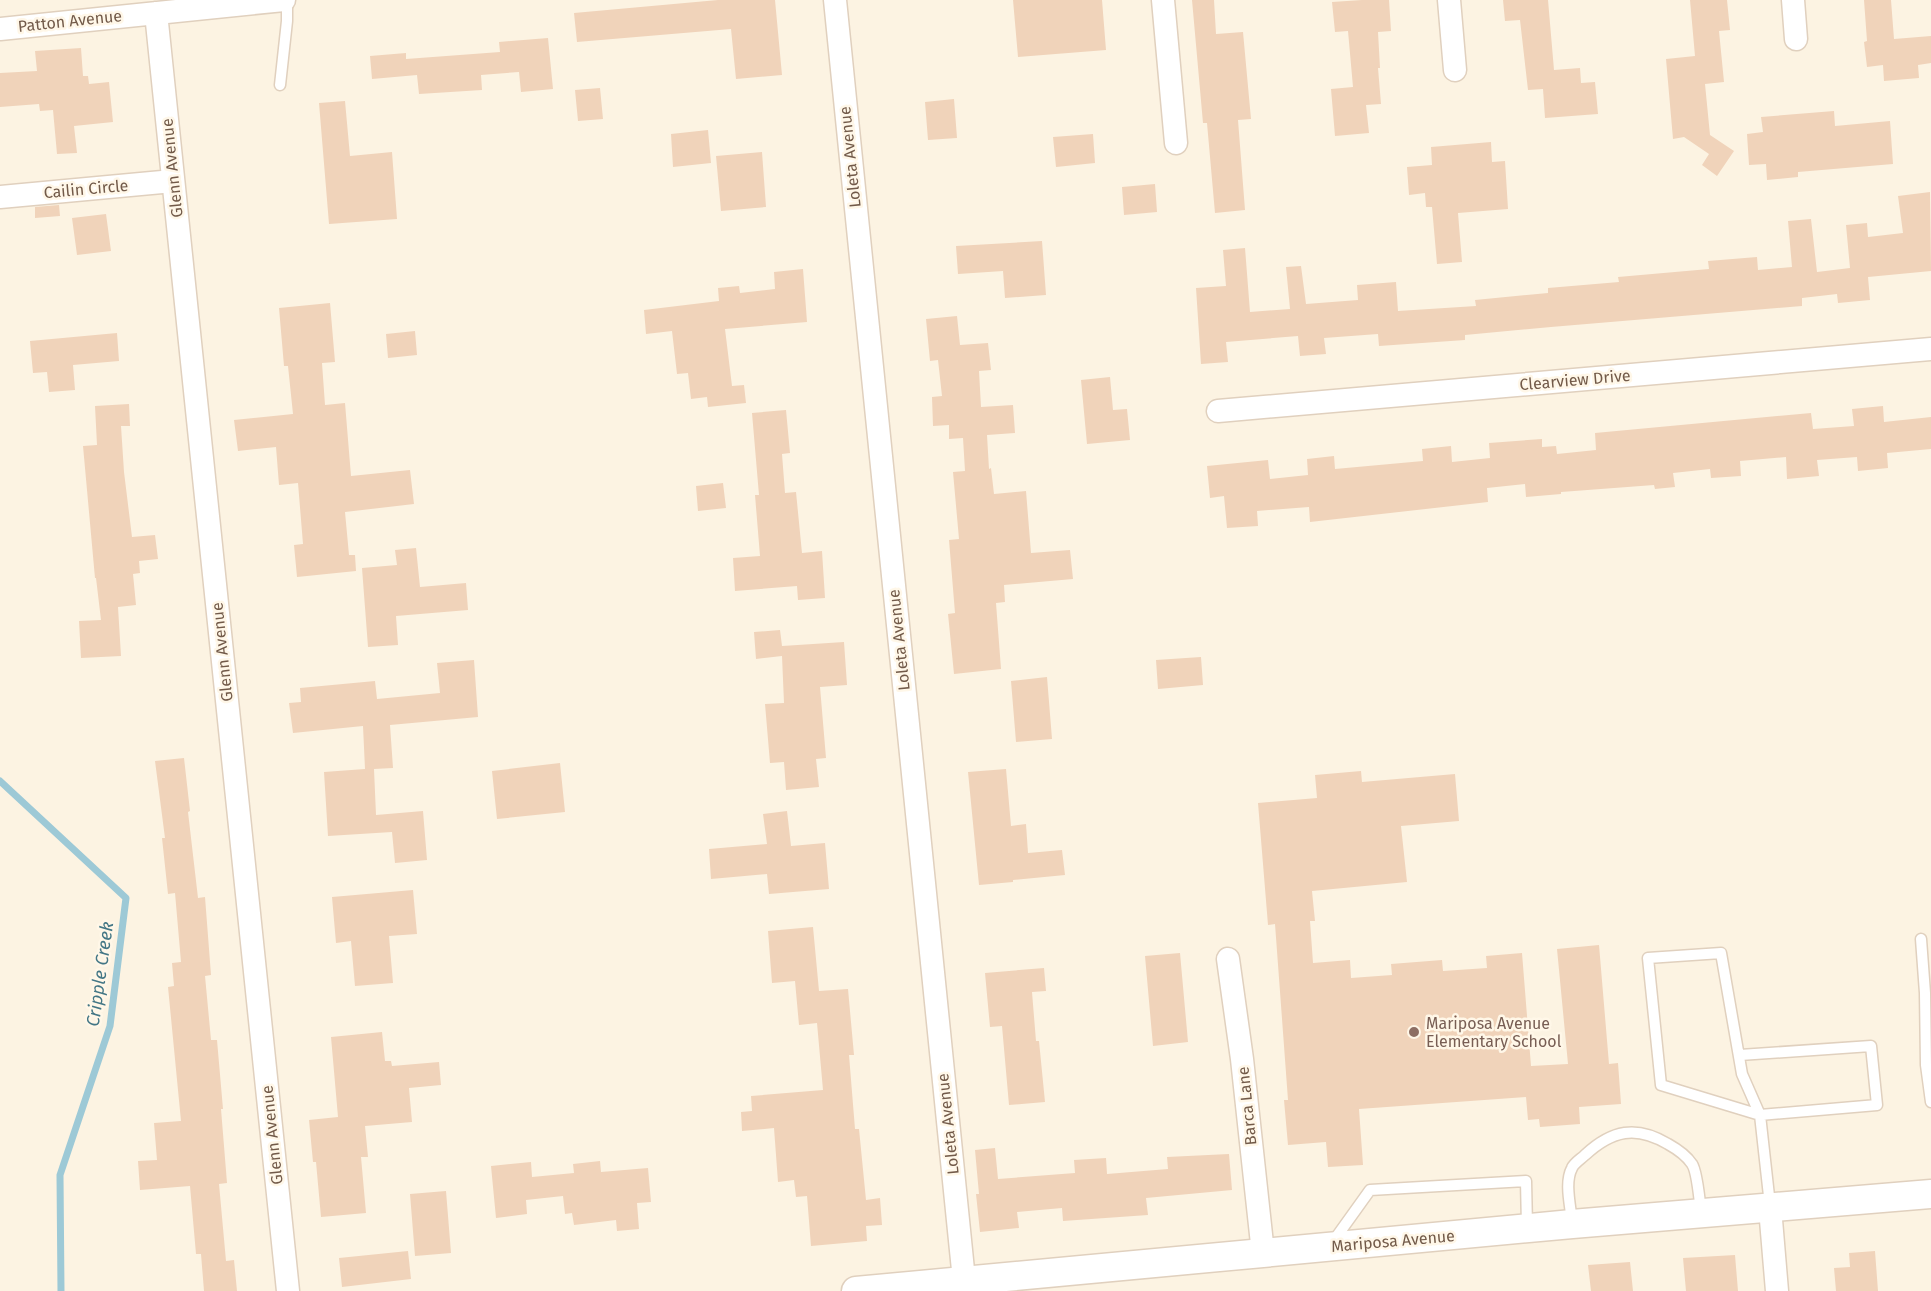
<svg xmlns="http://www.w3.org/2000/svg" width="1931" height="1291" font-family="'Fira Sans',sans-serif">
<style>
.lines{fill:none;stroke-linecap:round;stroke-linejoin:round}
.stream{stroke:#9dc9d6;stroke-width:7}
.building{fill:#f0d3ba}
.service-casing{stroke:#e0d0be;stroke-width:13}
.minor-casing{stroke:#e0d0be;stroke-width:25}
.tertiary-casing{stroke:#e0d0be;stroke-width:31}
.service{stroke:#fff;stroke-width:10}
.minor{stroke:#fff;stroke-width:22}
.tertiary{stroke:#fff;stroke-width:28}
.education-dot{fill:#8d6e63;stroke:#fff7e8;stroke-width:2}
.labels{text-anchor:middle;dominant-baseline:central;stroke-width:5;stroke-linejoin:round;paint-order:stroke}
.street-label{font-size:16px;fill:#725a49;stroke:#fff7e8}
.education-label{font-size:16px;fill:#785e54;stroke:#fff7e8;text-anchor:start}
.water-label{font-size:18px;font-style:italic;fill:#437685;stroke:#fff7e8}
</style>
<rect width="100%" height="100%" fill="#fcf3e2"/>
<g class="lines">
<!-- stream -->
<path class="stream" d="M0 781 126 898 110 1026 60 1175 61 1291"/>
</g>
<!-- building -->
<path class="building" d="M718 0H775L782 75 736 79 731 29 577 42 574 13Z
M1013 0H1102L1106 50 1018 57Z
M1192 0H1214L1216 34 1243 32 1251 119 1238 120 1245 210 1215 213 1207 123H1203Z
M1362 0H1389L1391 31 1378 32 1380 68H1378L1381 104 1366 105 1369 133 1335 136 1331 89 1353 87 1348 31 1335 32 1332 2Z
M1503 0H1548L1554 70 1580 68 1581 83 1595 82 1598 114 1545 118 1543 89 1528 90 1520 20 1505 21Z
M1690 0H1727L1730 30 1719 31 1724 82 1705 84 1710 135 1734 151 1717 176 1702 165 1709 154 1684 137 1673 139 1666 59 1695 56Z
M1864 0H1891L1894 39 1931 36V63L1918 65 1919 78 1884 81 1883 65 1867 67 1864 42 1867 41Z
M548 38 553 89 521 92 519 72 481 75 482 90 419 94 417 75 372 79 370 56 406 53V59L500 52 499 42Z
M81 48 83 76H88L89 84 109 82 113 122 74 126 77 153 57 154 53 110 40 111 39 104 0 107V73L37 71 35 51Z
M600 88 603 119 578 121 575 90Z
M954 99 957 138 928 140 925 102Z
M345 101 350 156 392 152 397 219 329 224 319 103Z
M1834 111 1835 126 1890 121 1893 164 1798 172V177L1767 180 1766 164 1749 165 1747 134 1763 132 1761 117Z
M708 130 711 163 673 167 671 134Z
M1093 134 1095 163 1056 167 1053 137Z
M1491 142 1492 162 1505 161 1508 209 1458 213 1462 262 1437 264 1432 207H1426L1425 193 1409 195 1407 167 1432 165 1431 147Z
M762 152 766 207 721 211 716 156Z
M1155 184 1157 212 1124 215 1122 187Z
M1930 192 1931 271 1868 277 1870 300 1838 303 1837 294 1802 298V306L1551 327 1465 335V340L1379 346 1378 334 1324 338 1326 354 1300 356 1298 336 1226 342 1228 362 1201 364 1196 288 1226 286 1223 250 1245 248 1250 312 1290 309 1286 267 1301 266 1306 304 1358 300 1357 285 1396 282 1398 311 1476 306 1475 300 1548 293V288L1619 282 1618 277 1709 269 1708 261 1757 257 1758 270 1792 267 1788 221 1811 219 1817 272 1850 268 1846 225 1867 223 1868 237 1903 233 1898 196Z
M59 205 60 216 35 218V207Z
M106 214 111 251 77 255 72 218Z
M1042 241 1046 295 1005 298 1003 271 958 274 956 246Z
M803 269 807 322 725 329 732 386 744 385 746 403 708 407 707 397 691 399 688 373 677 374 672 331 646 334 644 310 719 301 718 288 739 286 740 293 775 289 774 272Z
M330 303 335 362 322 363 325 405 345 403 351 476 410 470 414 504 345 512 349 555H355L356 571 297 577 294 545 303 544 298 483 279 485 276 447 238 451 234 420 293 414 288 366H284L279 308Z
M957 316 960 345 988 343 991 370 979 371 981 407 1013 405 1015 433 987 435 989 469 991 468 994 494 1026 491 1031 553 1070 550 1073 579 1004 585 1005 602 996 603 1001 669 954 674 948 614 955 613 949 540 959 539 953 472 965 471 963 438 949 439V425L933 426 932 397 942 396 938 360 930 361 926 319Z
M415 331 417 355 388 358 386 334Z
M117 333 119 361 73 365 75 390 49 392 47 372 33 373 30 341Z
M1110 377 1113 410 1127 409 1130 440 1087 444 1081 380Z
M129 404 130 426H121L124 472 132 537 155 535 158 559 139 561 140 573 133 574 136 605 118 607 121 656 81 658 79 621 101 620 96 578H95L83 446 97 445 95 406Z
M1883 406 1884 422 1931 417V449L1887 453 1888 468 1858 471 1857 457 1817 460 1819 476 1787 479 1786 457 1740 461 1741 476 1711 478 1710 469 1673 473 1675 487 1655 489 1654 485 1561 492V494L1526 497 1525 484 1487 488 1488 502 1310 522 1309 507 1257 511 1258 526 1227 528 1224 496 1210 498 1207 466 1268 460 1270 479 1308 475 1307 459 1334 456 1335 469 1423 461 1422 449 1451 446 1452 462 1490 458 1489 443 1542 439V447L1556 446 1557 454 1596 450 1595 433 1811 413 1813 429 1854 426 1852 409Z
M786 410 790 453 782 454 785 493 796 492 802 553 822 551 825 598 798 600 797 586 735 591 733 558 760 556 755 495H759L752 413Z
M723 483 726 508 698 511 696 486Z
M416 548 420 587 466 583 468 610 396 616 398 645 368 647 362 568 397 565 395 550Z
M780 630 782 646 844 642 847 685 820 687 826 758 816 759 819 787 786 790 784 762 770 763 765 704 784 703 782 656 756 659 754 632Z
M1201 657 1203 685 1158 689 1156 660Z
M474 660 478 717 390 725 393 768 374 769 376 815 423 811 427 860 395 863 392 832 328 836 324 772 365 769 363 726 293 733 289 703 301 702 300 688 375 681 377 699 440 693 437 663Z
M1047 677 1052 739 1016 742 1011 681Z
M184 758 190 811 188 812 198 898 205 897 211 975 205 976 211 1040H217L223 1109H221L227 1183 219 1184 226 1261 234 1260 237 1291H204L201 1254H196L190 1186 140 1190 138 1161 157 1160 154 1123 181 1121 168 987 174 986 172 963 181 962 175 893 168 894 162 838H165L155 761Z
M560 763 565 812 497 819 492 771Z
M1006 769 1011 826 1026 824 1028 853 1062 850 1065 875 1013 880V882L979 885 968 772Z
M1361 771 1362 782 1455 774 1459 821 1401 826 1407 882 1312 891 1315 921H1310L1313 963 1350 960 1351 978 1392 975 1391 964 1442 960 1443 971 1487 968 1486 956 1522 953 1531 1066 1568 1064 1557 949 1599 945 1609 1064 1618 1063 1621 1104 1579 1107 1580 1124 1540 1127 1539 1119 1528 1120 1526 1097 1359 1109 1363 1165 1328 1167 1326 1142 1288 1145 1284 1100H1288L1275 924 1268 925 1258 803 1317 798 1315 775Z
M787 811 791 846 825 843 829 889 769 894 767 874 711 879 709 849 767 844 763 814Z
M413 890 417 934 389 936 393 983 355 986 351 941 336 943 332 897Z
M813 927 819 991 848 989 854 1055H849L855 1129H859L866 1200 880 1198 882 1225 866 1226 867 1241 811 1246 807 1196 796 1197 794 1180 778 1182 774 1128 742 1131 741 1112 752 1111 751 1096 823 1090 817 1023 799 1025 795 981 772 983 768 931Z
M1180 953 1188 1042 1153 1046 1145 956Z
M1044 968 1046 991 1032 992 1036 1041H1039L1045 1102 1009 1105 1002 1026 990 1027 985 973Z
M382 1032 385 1061H391L392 1066 439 1062 441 1085 409 1088 412 1122 365 1126 368 1157H361L366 1213 321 1217 316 1162H313L309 1120 338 1117 331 1037Z
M995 1148 998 1179 1075 1173 1074 1160 1106 1158 1107 1174 1168 1169 1167 1157 1229 1154 1232 1190 1146 1198 1148 1215 1063 1221 1062 1208 1017 1212 1019 1228 980 1232 976 1194H979L975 1150Z
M600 1161 601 1172 648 1168 651 1202 637 1203 639 1229 617 1231 616 1220 574 1225 572 1213 565 1214 563 1196 526 1200 527 1214 496 1218 491 1166 531 1162 532 1177 574 1173 573 1164Z
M446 1191 451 1253 415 1256 410 1194Z
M408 1251 411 1279 342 1287 339 1258Z
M1875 1251 1878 1291H1836L1834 1268 1850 1267 1849 1253Z
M1735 1255 1738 1291H1686L1683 1258Z
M1630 1262 1633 1291H1591L1588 1265Z"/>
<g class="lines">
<!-- service casing -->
<g class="service-casing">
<path id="service" d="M280 85 287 21V0
M1921 939 1925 993 1926 1065 1931 1102
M1740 1055 1871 1046 1877 1105 1760 1115 1661 1085 1648 958 1721 953 1742 1074 1760 1115 1770 1205
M1572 1223C1571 1207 1564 1183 1572 1168 1574 1163 1581 1159 1585 1155 1612 1130 1636 1125 1668 1144 1677 1149 1686 1155 1692 1164 1697 1171 1700 1203 1701 1213
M1332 1243 1370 1190 1526 1181 1527 1226"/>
</g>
<!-- minor casing -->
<g class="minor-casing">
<path id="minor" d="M835 0 964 1280
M1163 0 1176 143
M1449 0 1455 70
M1793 0 1796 39
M156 13 288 1291
M0 29 284 0
M0 197 173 181
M1218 411 1931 349
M1228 959 1242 1059 1263 1253
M1770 1208 1777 1291"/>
</g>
<!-- tertiary casing -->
<g class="tertiary-casing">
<path id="tertiary" d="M856 1291 1572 1224 1931 1194"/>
</g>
<!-- service -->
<use href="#service" class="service"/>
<!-- minor -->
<use href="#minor" class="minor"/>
<!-- tertiary -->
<use href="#tertiary" class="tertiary"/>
</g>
<!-- markers -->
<circle class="education-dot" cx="1414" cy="1032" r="6"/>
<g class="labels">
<!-- street labels -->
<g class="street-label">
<text transform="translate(70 21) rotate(-6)">Patton Avenue</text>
<text transform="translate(850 157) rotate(-96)">Loleta Avenue</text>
<text transform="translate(172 168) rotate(-96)">Glenn Avenue</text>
<text transform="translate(86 189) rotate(-5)">Cailin Circle</text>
<text transform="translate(1575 380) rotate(-5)">Clearview Drive</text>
<text transform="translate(899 640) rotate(-96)">Loleta Avenue</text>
<text transform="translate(222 652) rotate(-96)">Glenn Avenue</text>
<text transform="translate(1247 1106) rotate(-96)">Barca Lane</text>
<text transform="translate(948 1124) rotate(-96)">Loleta Avenue</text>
<text transform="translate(272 1135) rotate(-96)">Glenn Avenue</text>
<text transform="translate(1393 1241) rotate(-5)">Mariposa Avenue</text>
</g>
<!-- education labels -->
<g class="education-label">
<text x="1426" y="1023">Mariposa Avenue<tspan x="1426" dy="18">Elementary School</tspan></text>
</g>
<!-- water labels -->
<g class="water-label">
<text transform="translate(100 974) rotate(-82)">Cripple Creek</text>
</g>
</g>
</svg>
